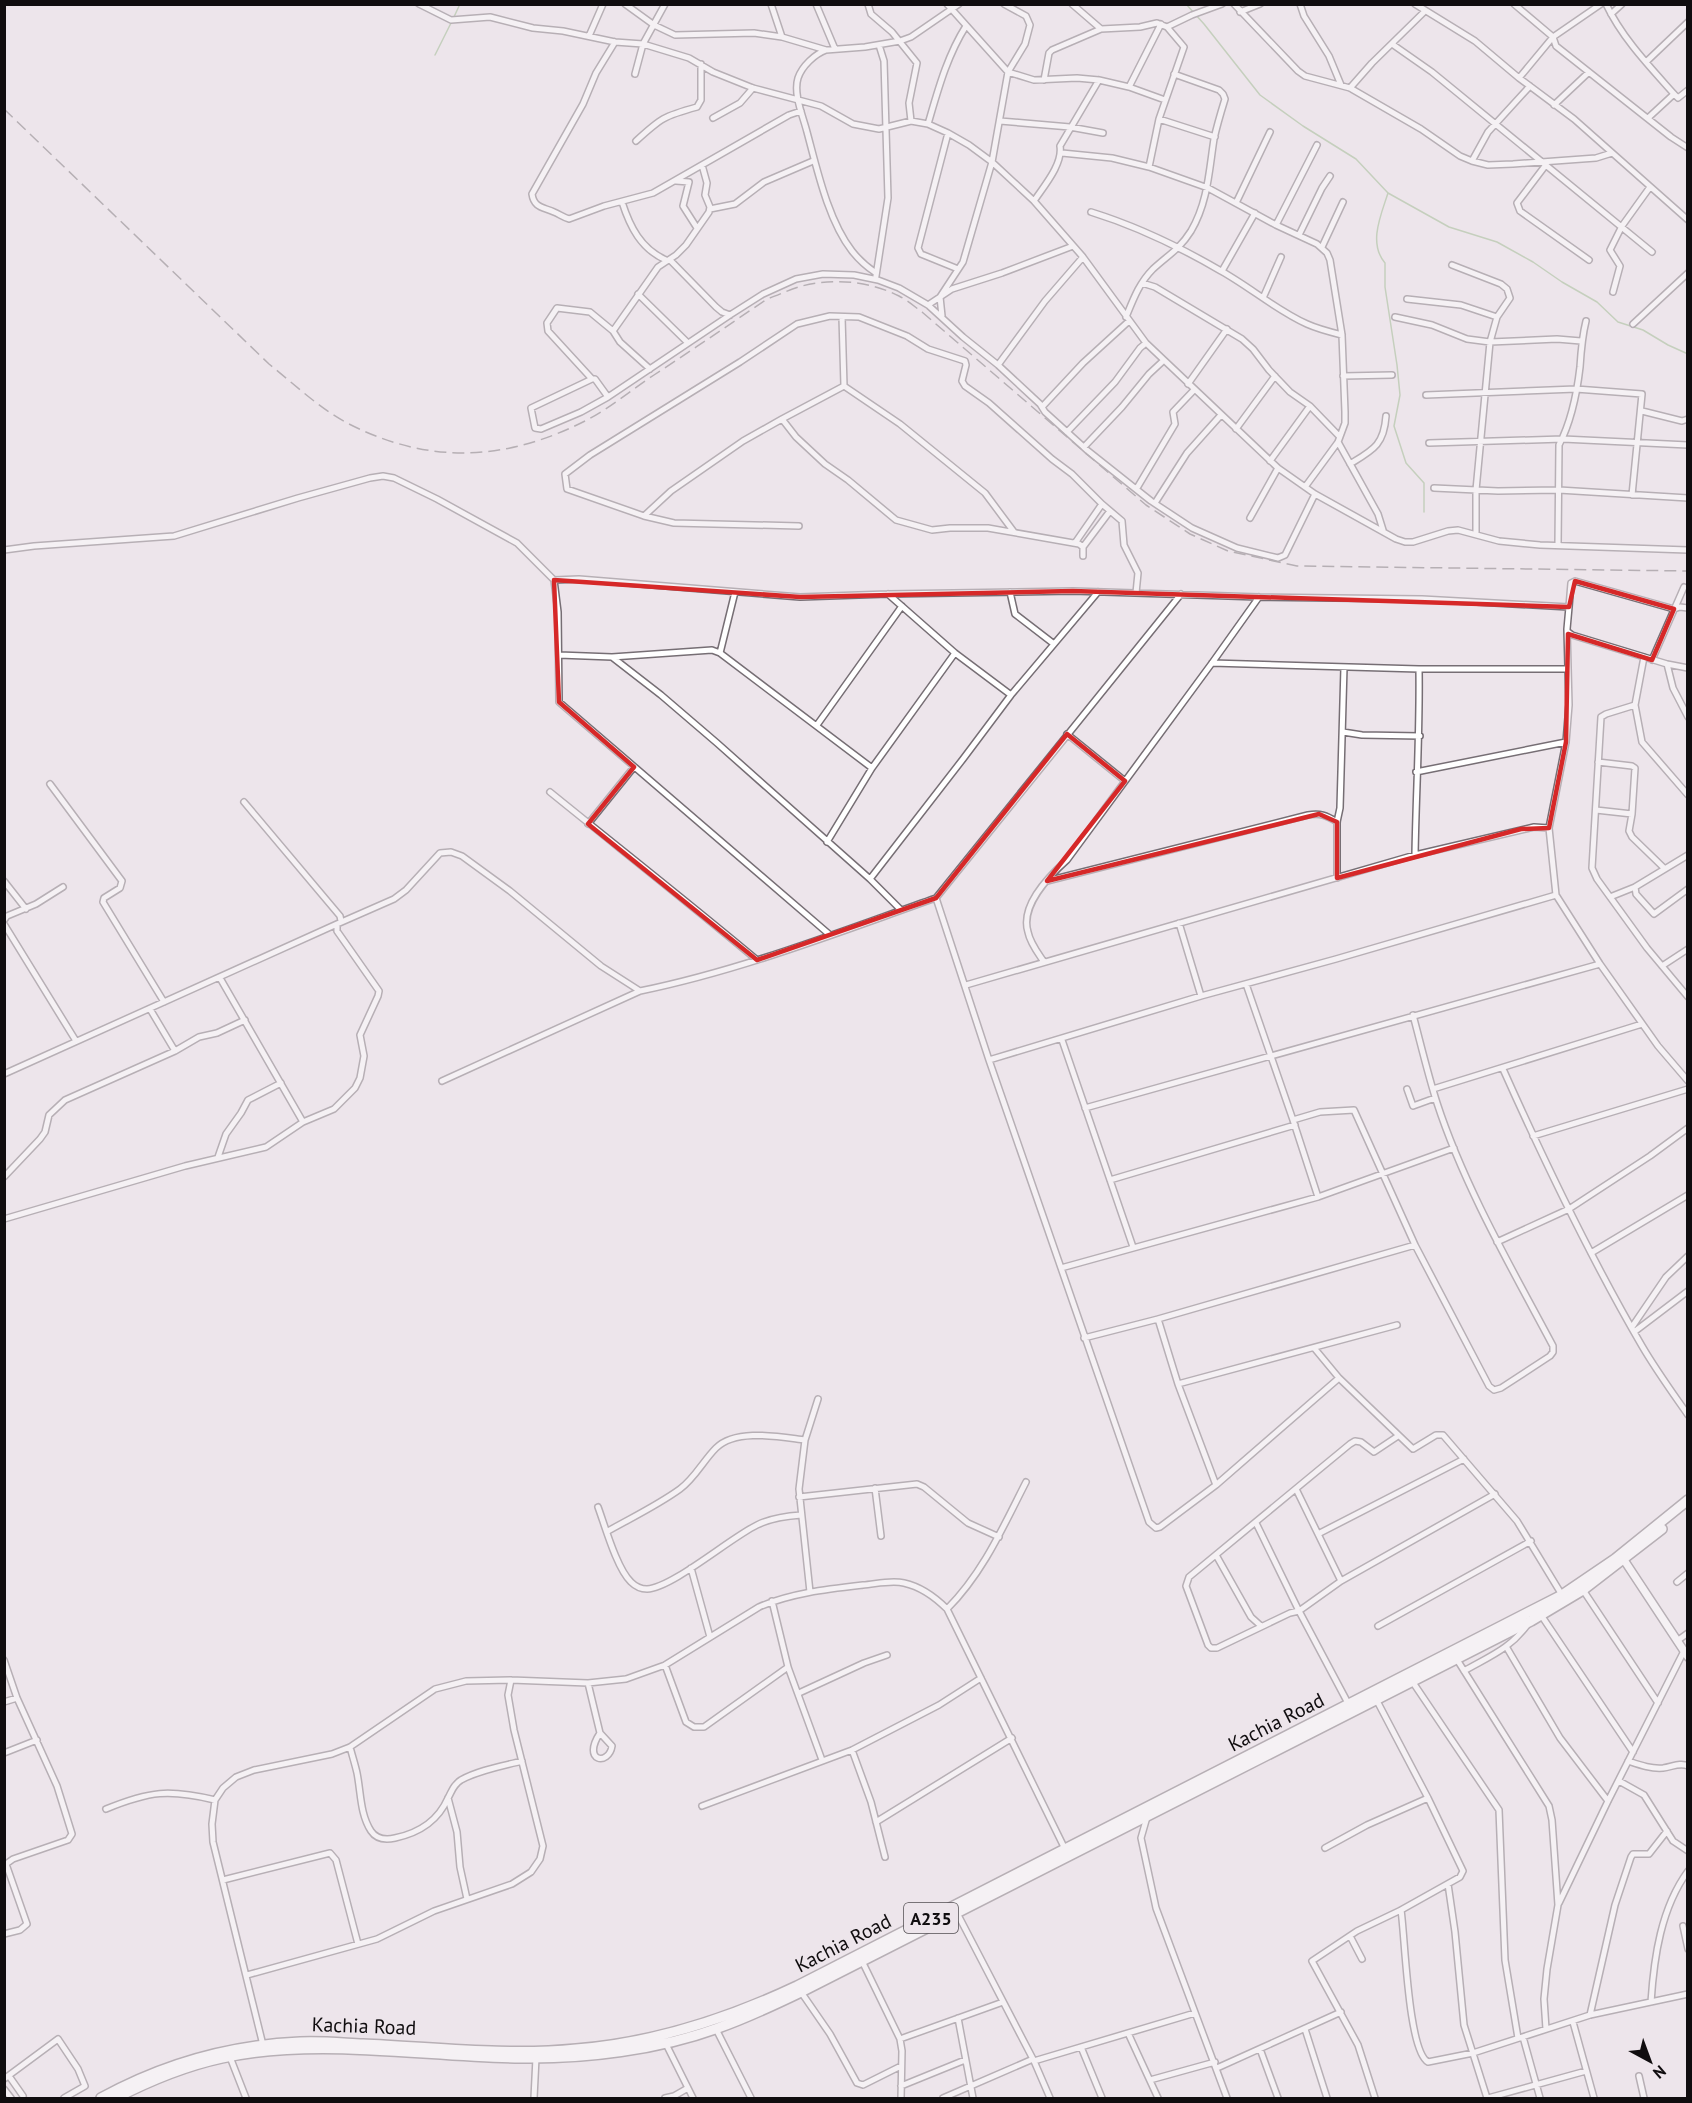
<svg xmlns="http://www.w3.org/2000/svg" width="1692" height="2103" font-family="'PT Sans',sans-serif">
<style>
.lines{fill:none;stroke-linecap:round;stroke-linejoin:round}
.stream{stroke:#95b486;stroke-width:1.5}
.minor-casing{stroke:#766e74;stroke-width:8}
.tertiary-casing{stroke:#766e74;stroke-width:10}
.trunk-casing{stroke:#766e74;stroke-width:12}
.minor{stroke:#fff;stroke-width:5}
.tertiary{stroke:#fff;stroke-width:7}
.trunk{stroke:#fff;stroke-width:9}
.rail{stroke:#746e72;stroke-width:1.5;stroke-dasharray:12 6;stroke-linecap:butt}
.marked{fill:none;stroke:#d62828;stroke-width:4.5;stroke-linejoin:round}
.labels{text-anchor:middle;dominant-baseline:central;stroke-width:4.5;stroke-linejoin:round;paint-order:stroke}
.shield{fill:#ede5eb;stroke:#524e51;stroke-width:1.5}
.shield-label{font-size:18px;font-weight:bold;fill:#100d0f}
.street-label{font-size:20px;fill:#100d0f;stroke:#ede5eb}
</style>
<rect width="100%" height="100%" fill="#ede5eb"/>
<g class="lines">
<!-- stream -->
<path class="stream" d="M1186 4 1204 24 1260 95 1303 126 1356 159 1388 193 1449 227 1497 242 1533 262 1562 282 1597 302 1618 322 1643 330 1668 345 1688 354
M453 19 460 4
M435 55 451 23
M1388 193C1381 215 1368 243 1385 263V287L1397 365 1400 395 1394 426 1406 463 1424 483V512"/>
<!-- minor casing -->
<g class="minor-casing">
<path id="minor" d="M419 4 451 20 490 17 533 28 563 31 615 42 643 44 689 58 713 72 753 88 821 106 853 124 879 129 911 121 928 124 948 133 969 145 992 162 1034 201 1083 257 1146 343 1278 468 1315 494 1396 539 1405 542H1413L1448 531 1458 530 1499 541 1540 545 1688 550
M625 4 654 25 675 35 754 33 782 37
M771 4 782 37 826 50 865 47 900 41 911 37 959 4
M816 4 835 49
M868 4 871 14 892 32 917 63 909 103 911 121
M947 4 1008 72 1034 80 1077 78 1099 80 1129 87 1165 100
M1072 4 1101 29 1140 27 1157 23 1167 27 1184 47 1159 119 1149 167
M1234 4 1298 71 1305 76 1350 88 1421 129 1460 156 1472 161 1488 165 1513 164 1596 158 1612 153
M1300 4 1304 16 1329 56 1341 85
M1415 4 1475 41 1519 78 1574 119 1688 220
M1514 4 1553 37 1556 46 1671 137 1688 148
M1606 4C1622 38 1650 67 1674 94
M1240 12 1260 4
M1611 14 1622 4
M1167 27 1192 15 1222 4
M589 36 603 4
M615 42 596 73 583 104 532 194C534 208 543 207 554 212 559 214 563 217 569 219L604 206 653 193 789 115 801 111
M1392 44 1432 72 1652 252
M826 50C815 54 802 66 798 78 793 94 803 116 807 132 817 169 828 220 852 251 859 260 867 267 876 273
M1646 62 1688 22
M635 74 643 44 665 4
M1519 78 1553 37 1601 4
M1044 80 1049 53 1052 50 1101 29
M1129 87 1161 24
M1350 88 1372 63 1424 12
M1554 105 1589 72
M713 118 740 103 753 88
M1648 118 1674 94 1678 98 1688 90
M1159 119 1215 137
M1000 121 1070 127 1103 133
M928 124C938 90 947 56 966 26
M948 133 918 248 921 254 958 269
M636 141C661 118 664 116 697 107L701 100V64
M1062 153 1112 158 1149 167 1208 188 1276 225 1317 244 1327 253 1330 260 1342 335 1345 412V423L1338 442 1378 514 1383 530
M1472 161 1488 132 1530 86
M1545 166 1517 203 1520 211 1589 260
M676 181 689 182 683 206 697 228
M1034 201C1044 186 1063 164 1060 146L1099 80
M622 202C630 227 641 249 666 260
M1236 203 1270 132
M710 209 735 204 764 182 813 161
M1091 212C1136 226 1180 247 1221 271 1250 287 1276 310 1307 324 1318 329 1330 332 1342 335
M1276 225 1317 145
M1299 235 1322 188 1330 176
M1322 247 1343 202
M670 260 716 307 722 312 730 315
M1452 265 1501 284 1507 289 1510 298 1497 317 1490 342 1476 490V534
M1222 271 1255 213
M876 276 888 198 884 61 879 45
M1142 283 1155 287 1242 339 1253 349 1269 370 1290 392 1310 406 1339 436
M1613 292 1620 266 1610 250 1622 226 1650 187
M638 294 688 343
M1263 298 1281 257
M1407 299 1461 305 1497 317
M928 305 952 289 1002 273 1073 246
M942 316 940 297 963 262 992 162 1008 72 1025 44 1030 25 1026 16 1004 4
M842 317 844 386
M1126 317C1133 300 1139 283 1153 269 1168 255 1179 250 1191 231 1208 202 1209 171 1214 139 1217 125 1221 112 1225 99L1223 94 1219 90 1174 74
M1395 317 1432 325 1467 339 1490 342 1557 339 1581 341
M1633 324 1688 273
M613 331 658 267 676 255 686 245 709 212 710 207 705 195 707 183 702 165
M998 365 1045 301 1083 257
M1343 376 1392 375
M592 379 531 408 535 428 541 429 581 412 608 397 730 315 763 294 796 279 823 274 854 275 878 280 899 288 928 305 963 337 998 365 1040 404 1045 412 1088 451 1151 501 1192 528 1237 548 1278 558 1285 555 1315 494
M1188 384 1227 329
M844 386 900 424 985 493 1014 532
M1426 395 1576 389 1642 394 1632 495
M608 397 595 379H592L548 331 547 323 557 308 590 312 613 331 620 342 650 369
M1042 407 1083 363 1129 321
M1642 411 1682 421 1688 419
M782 419 844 386
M1236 429 1275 376
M1067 432 1115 382 1140 348 1146 343
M1429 443 1563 439 1688 445
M1084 447 1122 407 1149 374 1163 361
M1270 461 1310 406
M1350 464C1373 450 1384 445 1386 416
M1305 487 1338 442
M1137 488 1175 424 1173 412 1194 390
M1434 488 1498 491 1559 490 1688 498
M1155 503 1187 453 1221 415
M1102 504 1122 521 1124 545 1138 573 1136 593
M644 516 674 523 799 526
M1250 518 1278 468
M1075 543 1102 504 1072 474 1052 459 989 403 965 386 962 381 966 365 965 361 928 349 907 336 859 317 830 316 797 324 740 362 590 455 565 474 567 489 644 516 671 491 743 441 782 419 796 437 825 464 848 480 896 520 932 530 950 528H988L1079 544 1083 547V556
M1558 545 1559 445C1571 422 1577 393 1580 367 1581 351 1582 337 1586 321
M1083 547 1110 511
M4 550 34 546 174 536 298 498 370 478 383 476 394 478 437 499 517 543 554 580 558 612 559 702 830 935
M554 580 579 579 800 597 888 594 1073 591 1259 597 1422 599 1569 607 1567 629 1569 705 1566 742 1549 828 1556 895 1600 964 1658 1046 1688 1081
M1010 592 1015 614 1054 644
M888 594 955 653 1011 695
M1181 594 936 898 989 1060 1149 1522 1156 1528 1160 1527 1216 1485 1339 1378 1413 1449 1436 1435H1443L1517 1521 1562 1595
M1569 607 1571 583 1575 581 1674 609 1680 607 1688 608
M1568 632 1572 635 1667 664 1688 668
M720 653 735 592
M559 655 612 657 661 695 717 743 870 879 901 910
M612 657 712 650 720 653 872 768
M1644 657 1635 705 1642 742 1688 795
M1652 660 1684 587
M1212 663 1419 669H1568
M1667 664 1673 688 1688 717
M1635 705 1606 714 1601 717 1592 868 1597 879 1647 948 1688 997
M817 725 902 606
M1343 732 1362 735 1420 736
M1067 734 1125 781
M1598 762 1632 766 1635 768 1632 814 1629 831 1632 837 1665 869
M1416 772 1566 742
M50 784 122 881 120 888 104 898 103 902 164 1002
M550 792C619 848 689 903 757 960
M244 802 340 916 341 921
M1596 810 1632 814
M588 824 634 767
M827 842 872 768 955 653
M1415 855C1416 793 1420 731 1419 669
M1337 878V822L1340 808 1344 667
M870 879 963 759 1011 695 1098 592
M4 881 26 909
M1047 881 1308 815C1320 813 1326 815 1337 822
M1635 887 1636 894 1654 914 1688 889
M1610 897 1635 887 1688 855
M4 920 7 916 36 904 63 887
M1179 923 1201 996
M4 924 76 1041
M1044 962C1038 953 1030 943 1028 932 1020 906 1049 876 1067 860L1212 663 1259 597
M1662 966 1688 949
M220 978 303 1122
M1246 984 1293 1120 1318 1197
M966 985 1415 855 1534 827 1549 828
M150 1009 175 1051
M1413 1015C1421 1045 1428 1075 1437 1103 1464 1186 1512 1269 1553 1346V1352L1550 1356 1501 1388 1494 1390 1489 1386 1415 1245
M1062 1040 1133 1247
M989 1060 1201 996 1336 959 1556 895
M1503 1069C1545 1163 1590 1257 1642 1346 1656 1370 1672 1392 1688 1415
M4 1074 337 924
M442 1081 640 991
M1407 1089 1413 1106 1435 1098
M1433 1089 1642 1024
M1085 1108 1600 964
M1533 1136 1688 1089
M218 1157 226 1134 241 1113 248 1100 281 1083
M4 1177 40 1139 45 1132 49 1115 65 1100 175 1051 199 1037 217 1033 245 1020
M1110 1180 1295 1125
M4 1219 185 1166 266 1147 303 1122 334 1109 355 1088 360 1078 364 1056 360 1035 378 996 379 991 337 931V924L394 899 406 890 440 853 451 852 462 856 510 891 601 966 640 991C742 970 839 932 936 898
M1497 1242 1569 1209 1650 1156 1688 1128
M1591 1253 1688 1195
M1061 1268 1318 1197 1454 1148
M1158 1319 1178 1384 1216 1485
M1632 1327 1666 1277 1688 1256
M1634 1332 1688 1291
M1084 1338 1158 1319 1415 1245 1354 1110 1320 1112 1293 1120
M1315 1349 1339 1378
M1178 1384 1397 1325
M1398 1436 1374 1452 1361 1442 1355 1441 1350 1444 1189 1577 1186 1586 1208 1645 1211 1648H1217L1290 1613 1299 1611 1341 1581 1495 1494
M875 1488 881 1536
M1296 1489 1341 1581
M799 1497 917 1484 924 1487 968 1523 999 1537
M598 1507C605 1526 617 1569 631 1582 635 1586 641 1589 647 1589 672 1588 730 1538 757 1525 771 1518 787 1516 801 1515
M1256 1523 1299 1611 1349 1705
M608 1531C631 1518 658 1505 680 1489 695 1478 703 1461 716 1448 736 1428 780 1437 805 1440
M1318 1534 1464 1459
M1216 1555 1251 1617 1261 1626
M691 1568 710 1637
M1677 1582 1688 1573
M1583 1590 1658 1703
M810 1592 799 1489 805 1440 818 1399
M772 1601 788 1667 822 1760
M947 1609C983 1573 1003 1527 1026 1482
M1541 1615 1633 1752
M1378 1626 1531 1541
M1677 1641 1688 1633
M1507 1648 1560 1738 1608 1801
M1456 1658 1549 1806 1552 1820 1558 1905 1547 1969 1544 1999 1546 2029
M4 1660 17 1698 57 1786 72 1834 68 1840 13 1859 6 1864 27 1924 20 1930 4 1934
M665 1665 686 1722 694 1727H704L788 1667
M1464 1671C1490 1656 1510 1649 1528 1624
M1412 1681 1499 1810 1505 1960 1518 2038
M588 1683 600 1733 612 1746C609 1766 581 1762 600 1733
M799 1693 864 1663 887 1655
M4 1702 17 1698
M350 1747C352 1755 355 1764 357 1773 361 1793 360 1814 371 1831 377 1840 386 1840 395 1838 419 1833 438 1821 448 1798 452 1791 453 1785 461 1780 479 1770 503 1766 522 1761
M852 1750 871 1802 885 1857
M4 1753 37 1740
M1628 1761C1640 1765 1651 1769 1663 1768 1672 1767 1680 1762 1688 1766
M1619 1781 1644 1795 1673 1841 1688 1851
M448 1798 457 1832 460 1867 467 1899
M702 1806 852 1750 939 1705 981 1678
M106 1809C150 1791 169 1789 215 1800
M1147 1817 1141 1838 1156 1908 1227 2098
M876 1822 1012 1738
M1325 1848 1367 1825 1428 1798
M223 1880 330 1853 336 1860 358 1944
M1448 1884 1455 1932 1464 2025 1487 2098
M1559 1903 1608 1801 1684 1651
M1401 1910C1405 1936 1408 2051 1428 2062L1473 2053 1590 2015 1688 1994
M957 1913 1034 2061 1050 2098
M1683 1926 1688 1949
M1350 1936 1362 1959
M862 1961 900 2039 902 2051 901 2098
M247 1975 377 1939 434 1911 512 1884 531 1872 540 1859 543 1846 514 1730 508 1695 511 1680
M801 1992 830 2034 857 2083 863 2085 901 2066
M1651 2002C1654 1957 1661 1908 1688 1871
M1590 2015 1615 1905 1631 1857 1633 1854H1649L1667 1831
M958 2018 973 2098
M1573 2022 1594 2098
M716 2029 751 2098
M1305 2029 1327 2098
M1128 2033 1158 2098
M1523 2037 1540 2098
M900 2039 1003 2002
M665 2042 693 2098
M263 2045 213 1842 212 1824 215 1800 223 1788 236 1777 254 1770 332 1754 350 1747 435 1689 466 1681 511 1680 588 1683 626 1679 665 1665 759 1607C791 1593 828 1589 863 1585 876 1584 891 1580 904 1583 922 1587 935 1597 947 1609L1065 1849
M1081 2047 1102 2098
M1260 2049 1278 2098
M230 2057 246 2098
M1034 2061 1195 2013
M1217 2068 1341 2012
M9 2076 23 2096
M1639 2076 1644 2098
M4 2079 58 2039 78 2069 85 2086 64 2098
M1150 2080 1215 2062
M901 2086 965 2060
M4 2089 11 2098
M534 2098 536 2058
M665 2098 674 2096 688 2088
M943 2098 1033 2059
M1375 2098 1358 2045 1312 1961 1357 1931 1401 1910 1460 1877 1463 1871 1428 1798 1376 1699
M1488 2098 1586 2071"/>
</g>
<!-- tertiary casing -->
<g class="tertiary-casing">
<path id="tertiary" d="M1624 1560 1688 1657"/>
</g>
<!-- trunk casing -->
<g class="trunk-casing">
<path id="trunk" d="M101 2098C163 2064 229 2045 300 2042 321 2041 342 2043 363 2044 433 2047 506 2056 576 2049 653 2043 727 2019 797 1986L1562 1595 1615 1559 1688 1500
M116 2098C149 2081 185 2066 222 2058 317 2037 424 2057 521 2058 586 2059 657 2050 718 2028 747 2018 774 2005 801 1992L1531 1621 1583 1590 1662 1529"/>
</g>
<!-- minor -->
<use href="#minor" class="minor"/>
<!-- tertiary -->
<use href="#tertiary" class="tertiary"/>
<!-- trunk -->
<use href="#trunk" class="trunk"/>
<!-- rail -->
<path class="rail" d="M4 109 269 364C294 384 320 409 349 424 430 465 506 461 585 421 609 409 631 390 654 375 692 350 729 325 767 299 779 295 790 289 802 286 833 278 870 281 899 296 907 300 915 307 922 312L1146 505 1190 534 1228 551 1297 566 1688 571"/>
</g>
<!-- marked area -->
<path d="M0 0H1692V2103H0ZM554 580 800 597 1073 591 1569 607 1575 581 1674 609 1652 660 1568 634 1566 742 1549 828 1521 829 1337 878V822L1319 814 1047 881 1125 781 1067 734 936 898 757 960 588 824 634 767 559 702Z" fill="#ede5eb" fill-opacity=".55" fill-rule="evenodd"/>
<path class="marked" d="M554 580 800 597 1073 591 1569 607 1575 581 1674 609 1652 660 1568 634 1566 742 1549 828 1521 829 1337 878V822L1319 814 1047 881 1125 781 1067 734 936 898 757 960 588 824 634 767 559 702Z"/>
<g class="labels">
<!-- shield labels -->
<rect class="shield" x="904" y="1903" width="54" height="30" rx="4.5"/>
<g class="shield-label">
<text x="931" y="1918">A235</text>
</g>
<!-- street labels -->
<g class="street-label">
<text transform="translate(1276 1722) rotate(-27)">Kachia Road</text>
<text transform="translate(843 1943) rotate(-27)">Kachia Road</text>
<text transform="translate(364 2026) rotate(2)">Kachia Road</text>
</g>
</g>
<!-- border -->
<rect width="1692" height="2103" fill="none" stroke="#100d0f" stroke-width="12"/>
<!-- north arrow -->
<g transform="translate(1650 2061) rotate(139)" stroke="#ede5eb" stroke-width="4.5" paint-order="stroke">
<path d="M0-4.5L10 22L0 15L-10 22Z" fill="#100d0f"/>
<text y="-9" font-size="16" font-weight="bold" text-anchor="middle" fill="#100d0f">N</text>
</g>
</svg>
